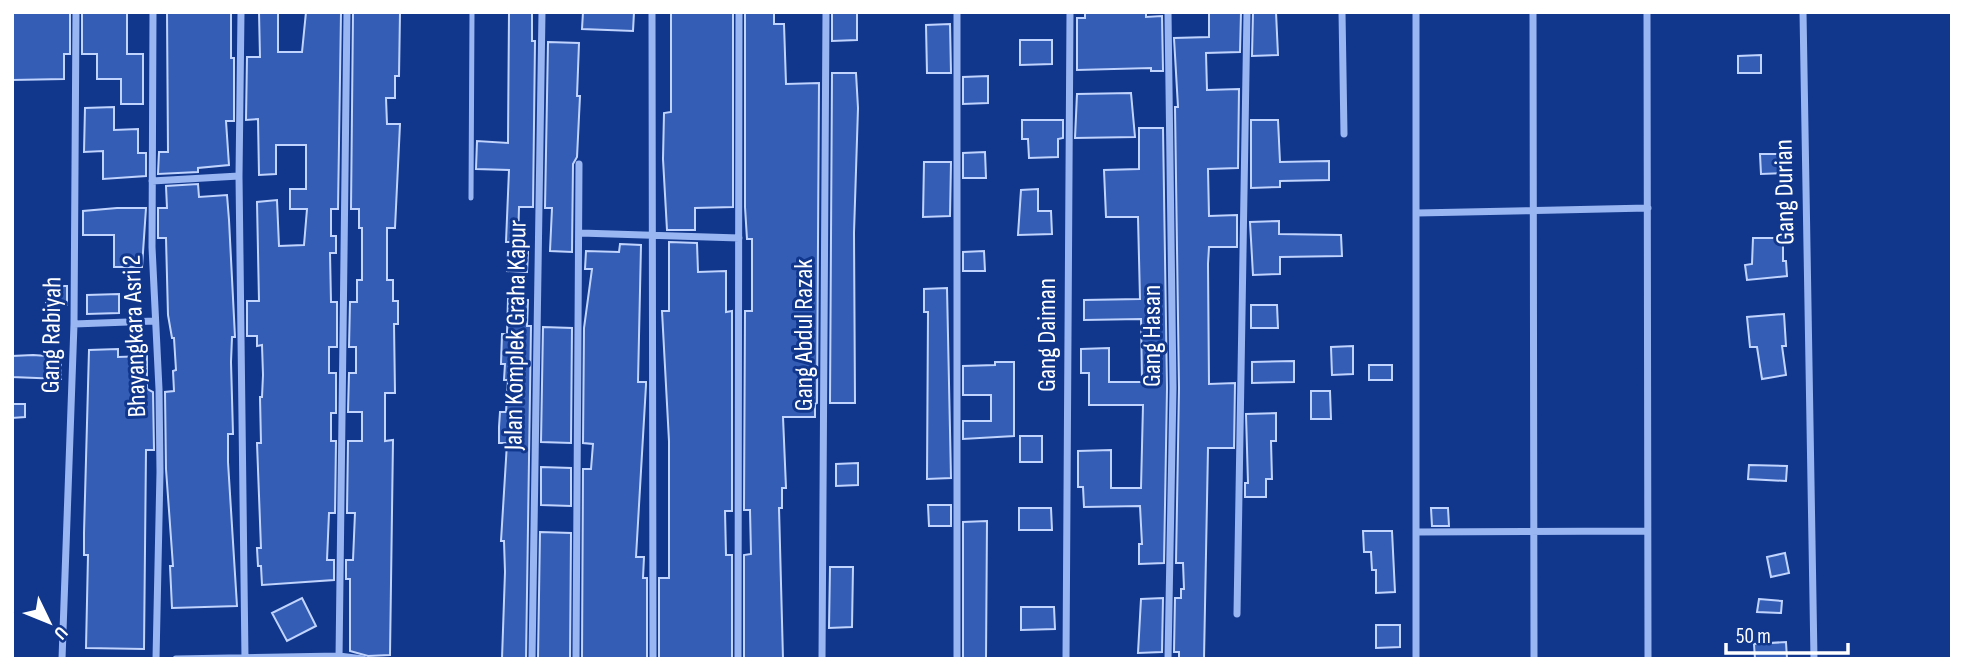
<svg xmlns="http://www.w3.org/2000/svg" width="1964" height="671" font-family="'Sofia Sans Condensed',sans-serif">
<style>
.building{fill:#345db5;stroke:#c1d4fd;stroke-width:2}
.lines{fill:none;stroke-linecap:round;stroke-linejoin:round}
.service{stroke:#9ab6f2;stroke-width:5}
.minor{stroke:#9ab6f2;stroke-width:7}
.labels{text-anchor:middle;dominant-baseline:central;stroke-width:6;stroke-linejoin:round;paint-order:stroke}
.street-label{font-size:26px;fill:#fff;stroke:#11378d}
</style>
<rect width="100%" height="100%" fill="#11378d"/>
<!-- building -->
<path class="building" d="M12 12H70V54H64V79L12 80Z
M82 12H127V54H143V104H121V79H97V54H82Z
M167 12H231V58H234V121H226L229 165 198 168V172L158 174 159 152H168Z
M259 12H278V52H302L306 12H341L338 209H331V236H336V253H330L331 302H337V347H329V373H336V413H331V441H336L335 513H329L327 560H334V580L262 585 261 566H258L257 548H261L257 443H261L260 397H262L263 375 262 345 257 346V336H247V301H259L257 202 277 200 279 246 304 245 307 209H290V189H306V145H276V174L259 175 258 119 246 120 247 57H260Z
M353 12H400L399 76H395V98H386L387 124H400L395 228H387V280H393V301H398V324H394L395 393H385V441L393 440 390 655 368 656 350 651V579H346V560H353L355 513H347L348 441H362V412H348L349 373H356V347H349L350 302H357V280H362V228H359V209H351Z
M509 12H532V41H535L533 207H519L518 242H506L509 170 476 169 477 141 508 143Z
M583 12H634L633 31 582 29Z
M671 12H733V207L695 208V230H667L663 159 664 113 671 112Z
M745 12H774V24H784L786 84 819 83 817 403 815 404V417H783L786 488H782V508H779L783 659H744V555L751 554 750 510H744L745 311H752V239H747L745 207Z
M832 12H857V40L832 41Z
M1085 12H1146V17L1162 16 1163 71H1151V68L1077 70V18H1085Z
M1209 12H1241L1240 52 1206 53 1207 90 1239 89 1238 168 1208 169 1209 216 1237 215V247H1209L1208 264 1209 384 1235 383 1234 448H1208L1204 659H1179V652H1174L1175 598H1181V589H1184L1183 563H1176L1179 388 1175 107H1178L1174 38 1209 37Z
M1253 12H1276L1278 55 1252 56Z
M950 24 951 73H927L926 25Z
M1020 40H1052V64L1020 65Z
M548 42 579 43 577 96H580L577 157 573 164 572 252 550 251 552 208H545Z
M1761 55V73H1738V56Z
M832 73H856L858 108 854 233 855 403H830Z
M988 76V103L963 104V77Z
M1131 93 1135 137 1075 138 1077 94Z
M114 107V130L138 129V153H146V176L103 179V151L84 152 85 108Z
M1022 120H1063V138L1058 139V157L1029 158 1028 139H1022Z
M1251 120H1278L1280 162 1329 161V180L1280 181V187L1251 188Z
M1139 128H1163L1167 388 1164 563 1139 564V544H1142L1140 506 1084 507 1083 487H1078V451L1111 450V488H1141L1143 405H1089V373H1081V349L1109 348V382H1142L1141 319 1084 320V300L1140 299 1138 217H1106L1104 170 1139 169Z
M985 152 986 178H963V153Z
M1760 154H1790L1791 173 1761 174Z
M924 162H951L950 216 923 217Z
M198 184 199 197 227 195 229 220 235 337H232L231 362 233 434H228V462L237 606 172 608 170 566H173L166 469 165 392 174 391 173 371 176 370 174 338H172L168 315 166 238H158V208H167L166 186Z
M1038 189V211H1051L1052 234 1018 235 1021 190Z
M117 208H146L142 267H114V235H83V211Z
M1279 221V234L1341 235 1342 256 1280 257V274L1253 275 1250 222Z
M1753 238H1783V261H1786L1787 276 1747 280 1745 265 1752 264Z
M669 242 697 243 698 272 726 271V312L732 311V511H725L726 555H732V659H659V578H669V441L662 311H669Z
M620 244 641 245 638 382H646V385L636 557H644L643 578H647V659H582L583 469H591L593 444 583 443 584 328 592 269H585L586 251 619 252Z
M984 251 985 271H963V252Z
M508 252H528L527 272 507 271Z
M46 286H67V305H46Z
M947 288 951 478 927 479 928 312H924V289Z
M119 294V313L87 314V295Z
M508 299 528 300 527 326H531L526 659H502L505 572 504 541H501L507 443H499V427L500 412H506L508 380H504L505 364H501L502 334H507Z
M1251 305H1277L1278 328H1251Z
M1784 314 1786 346H1782L1786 375 1762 379 1757 347H1750L1747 317Z
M543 327 572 328 571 443 541 442Z
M1353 346V374L1332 375 1331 347Z
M118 349V357L147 356V389L153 392 154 450H146L144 649 86 648 88 555H84V533L89 350Z
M33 355 61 357V379L12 377V356Z
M1294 361V382L1252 383V362Z
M995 362H1014V436L963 439V421H991V395H963V366L995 365Z
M1369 365H1392V380H1369Z
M1311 391H1330L1331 419H1311Z
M12 404H25V417L12 418Z
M1276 413V441H1271L1272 479H1266V497H1245V483H1248L1246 414Z
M1020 436H1042V462H1020Z
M858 463V485L836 486V464Z
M1749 465 1787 466 1786 481 1748 479Z
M541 467 571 468V506L541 505Z
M928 505H951V526H929Z
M1019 508H1051L1052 530H1019Z
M1431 508H1448L1449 526H1432Z
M987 521 986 659H963V522Z
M1363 531H1392L1395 592 1376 593V570H1372L1371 552H1364Z
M540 532 571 533 570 659H538Z
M1785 553 1789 573 1771 577 1767 557Z
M830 567H853L852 627 829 628Z
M302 598 316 626 287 641 272 613Z
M1163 598 1162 652 1138 653 1141 599Z
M1759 599 1782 601 1781 613 1757 612Z
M1021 607H1054L1055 629 1021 630Z
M1376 625H1400V647L1376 648Z
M1786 642 1787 659H1755L1754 644Z"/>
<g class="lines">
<!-- service -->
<path class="service" d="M471 198 472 12"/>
<!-- minor -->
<path class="minor" d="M153 12 152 247 159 389 160 472 156 659
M241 12 239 176 245 659
M652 12 653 659
M1168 12 1173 388 1168 659
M1342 12 1344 134
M1533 12 1534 659
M1647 12 1648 659
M1803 12 1814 659
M152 181 239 176
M1417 213 1648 208
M580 233 739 238
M74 324 155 321
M1416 532 1646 531
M1237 614 1247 12
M62 659 74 324 76 12
M176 659 339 656 363 659
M339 659 347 12
M532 659 542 12
M576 659 579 164
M738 659 739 12
M822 659 826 12
M957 659V12
M1066 659 1070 12
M1416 659V12"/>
</g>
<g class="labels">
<!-- street labels -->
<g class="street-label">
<text transform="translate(1785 192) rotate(-91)">Gang Durian</text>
<text transform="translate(52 335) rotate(-89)">Gang Rabiyah</text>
<text transform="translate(516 335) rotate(-89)">Jalan Komplek Graha Kapur</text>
<text transform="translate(804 335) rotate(-90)">Gang Abdul Razak</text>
<text transform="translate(1047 335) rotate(-90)">Gang Daiman</text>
<text transform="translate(135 336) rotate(-92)">Bhayangkara Asri 2</text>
<text transform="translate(1152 336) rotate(-90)">Gang Hasan</text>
</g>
</g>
<!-- border -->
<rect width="1964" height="671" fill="none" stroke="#ffffff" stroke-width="28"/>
<!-- north arrow -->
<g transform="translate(49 622) rotate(133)" stroke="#11378d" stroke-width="5" paint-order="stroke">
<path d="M0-5L12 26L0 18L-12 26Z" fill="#ffffff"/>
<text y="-10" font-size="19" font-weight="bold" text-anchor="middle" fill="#ffffff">U</text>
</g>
<!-- scale -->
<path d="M1726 643v10h122v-10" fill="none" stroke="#ffffff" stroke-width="3.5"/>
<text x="1736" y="643" font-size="21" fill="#ffffff" stroke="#11378d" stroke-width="5" paint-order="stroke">50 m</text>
</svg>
